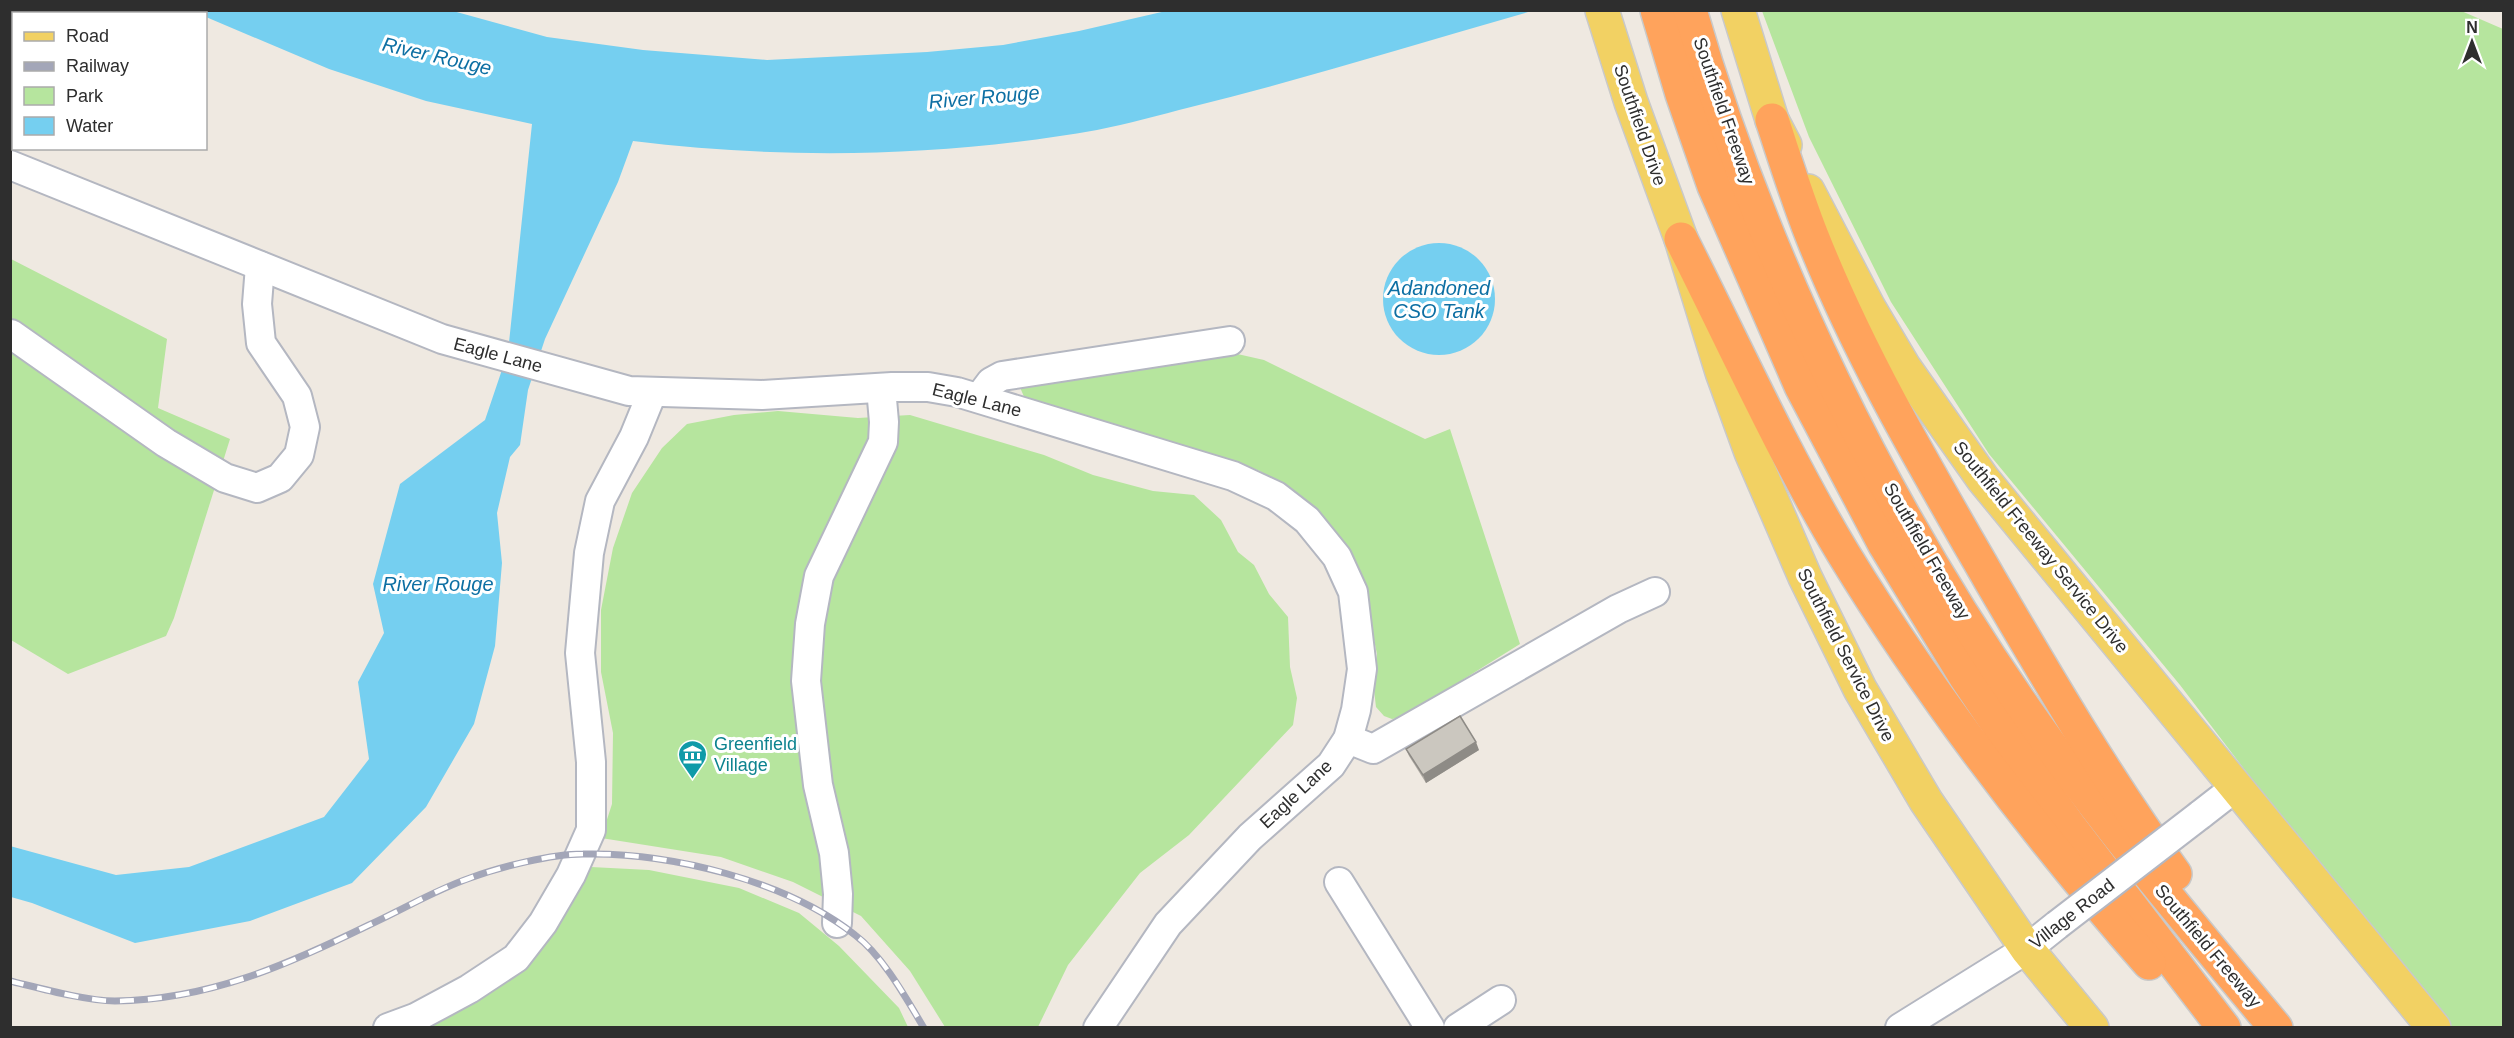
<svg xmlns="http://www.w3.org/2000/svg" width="2514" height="1038" font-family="Arial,sans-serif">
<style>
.green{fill:#b6e59e}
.water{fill:#75cff0}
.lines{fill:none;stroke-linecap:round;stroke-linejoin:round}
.minor-casing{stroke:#b4b7c1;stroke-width:32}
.major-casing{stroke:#c9c9c9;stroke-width:36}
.highway-casing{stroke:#c9c9c9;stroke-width:36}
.minor{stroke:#fff;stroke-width:28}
.major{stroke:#f2d163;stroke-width:33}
.highway{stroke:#ffa35c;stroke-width:33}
.rail-casing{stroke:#a3a6b8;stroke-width:7}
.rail{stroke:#fff;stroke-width:4.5;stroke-dasharray:14;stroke-linecap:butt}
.minor-bridge-casing{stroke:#b4b7c1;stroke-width:32;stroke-linecap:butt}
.minor-bridge{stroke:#fff;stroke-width:28}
.wall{fill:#afaba4}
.shaded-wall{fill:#8e8b86}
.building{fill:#cbc7bf;stroke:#8e8b86;stroke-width:1.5}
.labels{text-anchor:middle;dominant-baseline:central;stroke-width:6;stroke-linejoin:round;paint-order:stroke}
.street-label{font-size:18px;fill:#2e2e2e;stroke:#fff}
.culture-label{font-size:18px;fill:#0d838f;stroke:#fff;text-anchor:start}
.water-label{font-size:20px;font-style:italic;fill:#0d6fa3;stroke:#fff}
</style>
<rect width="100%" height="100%" fill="#efe9e1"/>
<!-- green -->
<g class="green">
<path d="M2459 10 2503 29V1027H2441L2180 685 1989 454 1891 302 1809 137 1762 11Z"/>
<path d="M11 259 167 339 158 408 230 439 174 618 166 636 68 674 11 640Z"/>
<path d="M1233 353 1264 360 1425 439 1450 429 1520 644 1403 717 1392 719 1384 716 1376 707 1374 690 1377 654 1363 588 1286 487 1260 471 1228 459 1025 399 1019 385Z"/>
<path d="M778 411 858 418 910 415 1044 455 1093 475 1153 491 1194 495 1221 520 1238 552 1254 565 1269 594 1288 617 1290 667 1297 698 1293 725 1189 835 1140 873 1068 965 1038 1027H945L910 971 861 916 793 882 721 857 601 838 612 804 613 733 601 672V610L613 548 632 493 662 448 687 424 734 415Z"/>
<path d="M591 867 649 870 739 888 799 913 839 946 899 1008 908 1027 403 1028 550 934Z"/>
</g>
<!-- water -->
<g class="water">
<path d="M189 11H453L547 37 643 50 767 60 927 52 1003 45 1079 31 1166 11H1532C1418 43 1305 79 1191 107 1159 115 1128 124 1097 130 944 157 786 160 633 141L618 182 545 339 528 390 520 445 510 457 497 513 502 563 495 646 474 724 426 807 352 883 250 921 135 943 32 903 11 897 10 846 116 875 189 867 324 817 369 759 358 682 384 633 373 584 400 484 485 420 508 352 532 124 426 101 329 69 206 17V14Z"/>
<circle cx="1439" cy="299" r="56"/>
</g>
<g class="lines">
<defs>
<g id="minor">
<path d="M10 165 442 339 629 391 762 395 892 387H928L957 392 1233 476 1276 496 1307 520 1337 557 1353 592 1362 669 1356 710 1348 739 1331 765 1250 837 1168 924 1098 1028"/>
<path d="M11 334 166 443 225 478 257 488 280 478 299 455 305 427 297 396 261 343 257 304 260 266"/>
<path d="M979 398 991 382 1002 376 1230 341"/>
<path d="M1348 739 1373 749 1618 609 1655 592"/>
<path d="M2200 815 2236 787"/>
<path d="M1339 882 1430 1028"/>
<path d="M837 923 838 894 834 853 818 785 806 681 810 624 819 576 883 442 884 422 881 388"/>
<path d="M388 1028 415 1018 469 989 516 958 543 923 571 875 591 830V762L580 653 589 553 600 501 634 437 652 393"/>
<path d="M1458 1028 1501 1000"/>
<path d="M1900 1028 2027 949 2057 925"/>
</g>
<g id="major">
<path d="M1602 10 1631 102 1681 239 1722 372 1751 452 1805 577 1860 689 1926 801 2027 949 2092 1028"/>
<path d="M1738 10 1772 120 1785 145"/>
<path d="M1808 191 1869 308 1904 367 1983 479 2434 1028"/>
</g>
<g id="highway">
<path d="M1657 10 1682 94 1714 186 1801 386 1885 545 1965 676 2020 757 2070 827 2224 1028"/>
<path d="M1690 10C1761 258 1886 514 2036 725 2110 830 2193 928 2276 1028"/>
<path d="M1772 120C1785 159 1797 198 1812 236 1859 355 1925 467 1989 578 2048 679 2107 780 2175 874"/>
<path d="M1681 239C1734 344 1783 453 1843 553 1932 699 2037 835 2149 963"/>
</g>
</defs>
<!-- minor casing -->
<use href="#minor" class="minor-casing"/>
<!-- major casing -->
<use href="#major" class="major-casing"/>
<!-- highway casing -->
<use href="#highway" class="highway-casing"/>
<!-- minor -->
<use href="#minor" class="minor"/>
<!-- major -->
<use href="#major" class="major"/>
<!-- highway -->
<use href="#highway" class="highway"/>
<defs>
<path id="rail" d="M10 981C39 988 86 1001 115 1001 208 1000 287 965 369 925 402 910 435 890 470 878 500 867 551 854 583 854 670 852 787 881 855 935 883 956 906 998 924 1028"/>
</defs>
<!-- rail casing -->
<use href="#rail" class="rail-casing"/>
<!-- rail -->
<use href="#rail" class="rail"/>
<defs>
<path id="minor-bridge" d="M2057 925 2200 815"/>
</defs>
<!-- minor-bridge casing -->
<use href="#minor-bridge" class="minor-bridge-casing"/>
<!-- minor-bridge -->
<use href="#minor-bridge" class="minor-bridge"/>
</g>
<!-- wall -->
<path class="wall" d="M1406 749 1479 750 1426 783 1409 756Z"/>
<!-- shaded-wall -->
<path class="shaded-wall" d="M1476 742 1479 750 1426 783 1423 775Z"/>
<!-- building -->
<path class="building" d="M1460 716 1476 742 1423 775 1406 749Z"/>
<!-- icons -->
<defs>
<symbol id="museum-pin" viewBox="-11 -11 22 30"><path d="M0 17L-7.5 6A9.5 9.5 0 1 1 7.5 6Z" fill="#0f9aa8" stroke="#fff"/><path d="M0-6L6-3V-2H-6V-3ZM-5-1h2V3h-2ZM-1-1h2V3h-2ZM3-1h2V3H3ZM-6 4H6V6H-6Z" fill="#fff"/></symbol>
</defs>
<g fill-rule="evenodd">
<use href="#museum-pin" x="676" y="738" width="33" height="45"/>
</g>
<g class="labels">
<!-- street labels -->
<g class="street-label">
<text transform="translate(1724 111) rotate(71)">Southfield Freeway</text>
<text transform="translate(1640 125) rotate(71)">Southfield Drive</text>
<text transform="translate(498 355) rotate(15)">Eagle Lane</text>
<text transform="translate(977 400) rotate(14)">Eagle Lane</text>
<text transform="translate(2041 547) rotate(51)">Southfield Freeway Service Drive</text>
<text transform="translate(1927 551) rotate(60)">Southfield Freeway</text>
<text transform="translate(1846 655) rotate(63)">Southfield Service Drive</text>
<text transform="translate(1296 794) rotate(-43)">Eagle Lane</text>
<text transform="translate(2072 914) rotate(-38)">Village Road</text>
<text transform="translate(2208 946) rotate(50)">Southfield Freeway</text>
</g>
<!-- culture labels -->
<g class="culture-label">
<text x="714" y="744">Greenfield<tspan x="714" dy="21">Village</tspan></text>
</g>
<!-- water labels -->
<g class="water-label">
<text transform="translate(437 56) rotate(13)">River Rouge</text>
<text transform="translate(984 97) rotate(-5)">River Rouge</text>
<text x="1439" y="288">Adandoned<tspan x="1439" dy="23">CSO Tank</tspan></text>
<text x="438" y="584">River Rouge</text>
</g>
</g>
<!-- border -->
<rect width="2514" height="1038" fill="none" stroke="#2e2e2e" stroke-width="24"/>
<!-- legend -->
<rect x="12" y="12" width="195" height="138" fill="#ffffff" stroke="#ababab" stroke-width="1.5"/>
<rect x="24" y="32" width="30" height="9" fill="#f2d163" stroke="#ababab" stroke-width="1.5"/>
<text x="66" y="42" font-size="18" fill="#2e2e2e">Road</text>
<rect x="24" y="62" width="30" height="9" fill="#a3a6b8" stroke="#ababab" stroke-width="1.5"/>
<text x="66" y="72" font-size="18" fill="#2e2e2e">Railway</text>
<rect x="24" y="87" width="30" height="18" fill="#b6e59e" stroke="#ababab" stroke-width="1.5"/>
<text x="66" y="102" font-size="18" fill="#2e2e2e">Park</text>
<rect x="24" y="117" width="30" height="18" fill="#75cff0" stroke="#ababab" stroke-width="1.5"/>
<text x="66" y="132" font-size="18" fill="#2e2e2e">Water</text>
<!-- north arrow -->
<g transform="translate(2472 42)" stroke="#ffffff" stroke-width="4.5" paint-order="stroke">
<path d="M0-4.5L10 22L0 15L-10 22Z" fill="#2e2e2e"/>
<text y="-9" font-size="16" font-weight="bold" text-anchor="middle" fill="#2e2e2e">N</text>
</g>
</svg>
